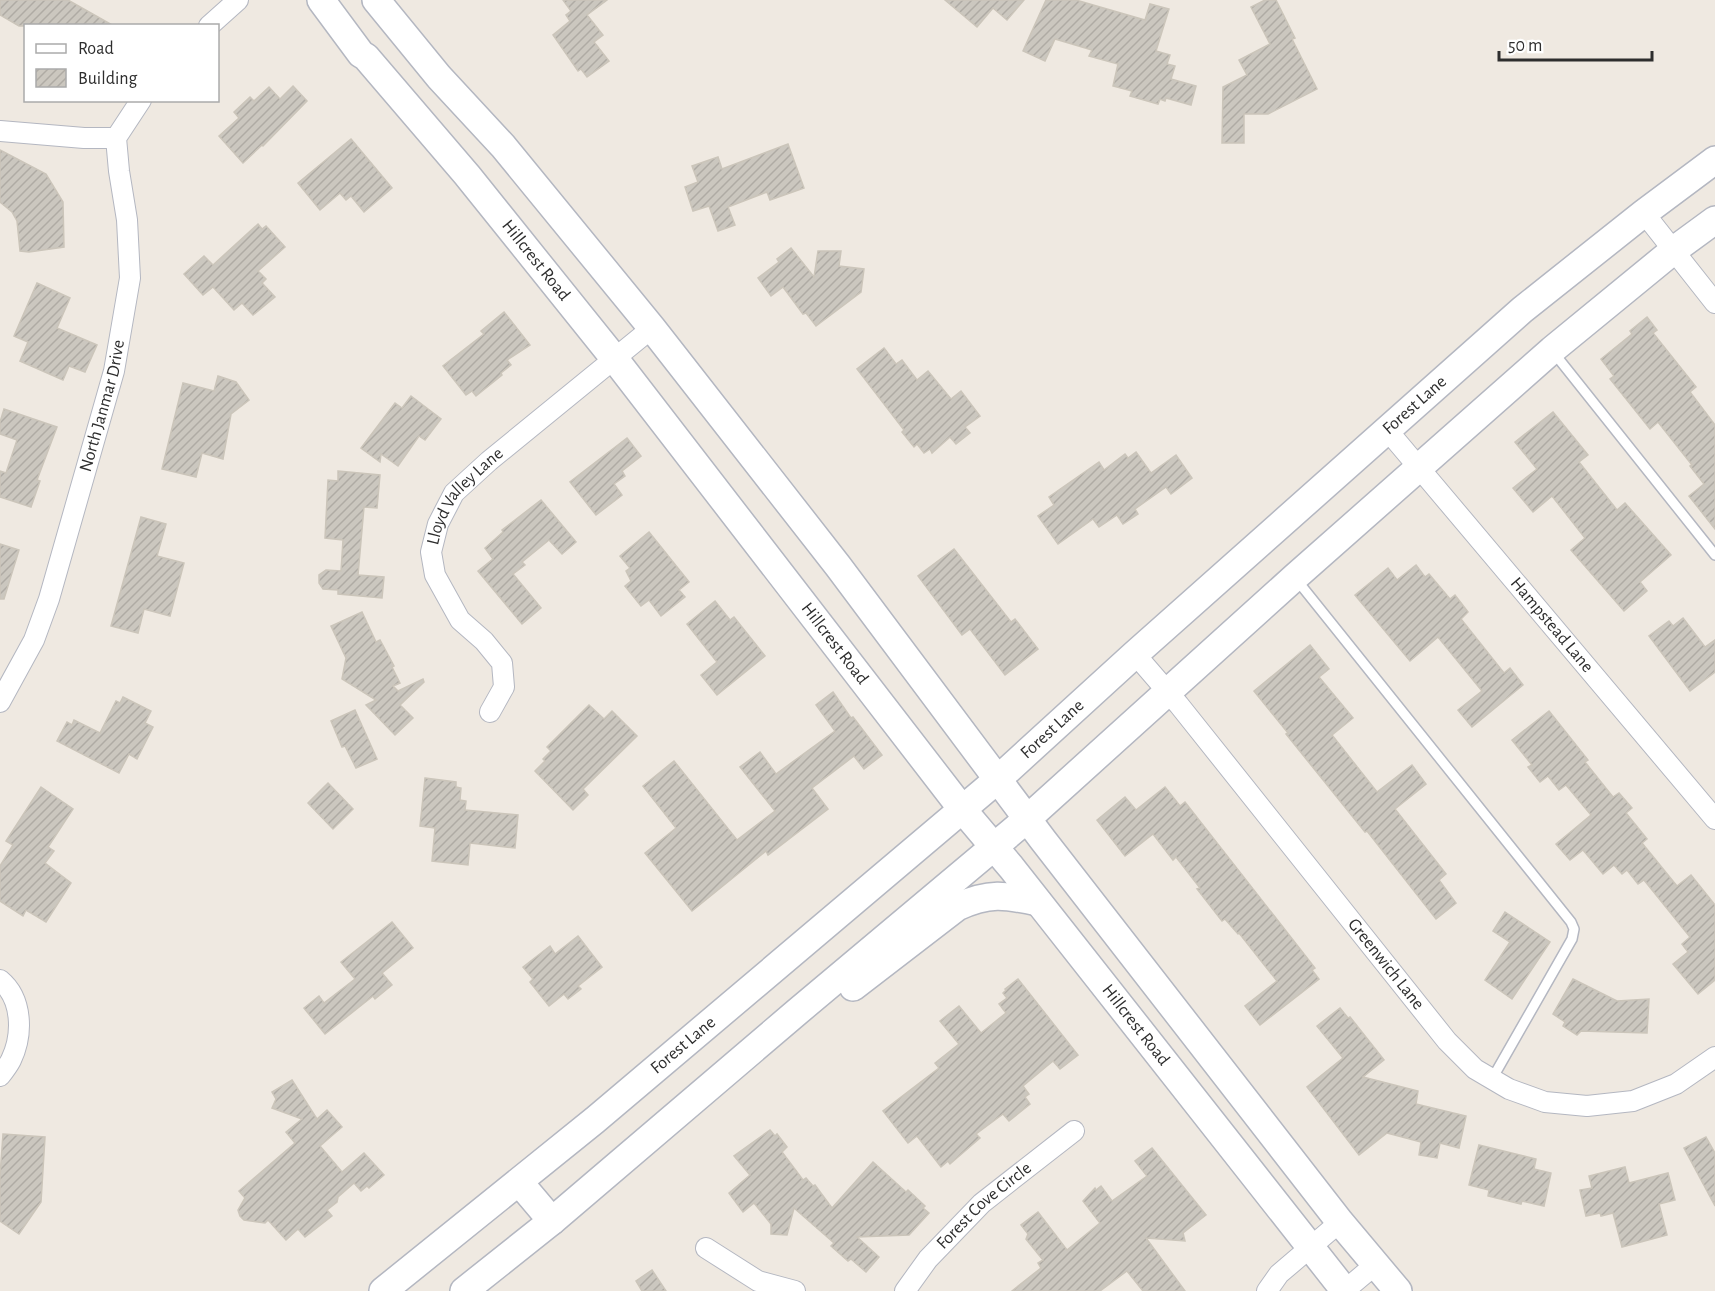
<svg xmlns="http://www.w3.org/2000/svg" width="1715" height="1291" font-family="'Alegreya Sans',sans-serif">
<style>
.building{fill:url(#building-hatch);stroke:#cbc5ba;stroke-width:1.5}
.lines{fill:none;stroke-linecap:round;stroke-linejoin:round}
.service-casing{stroke:#b4b7c1;stroke-width:12}
.minor-casing{stroke:#b4b7c1;stroke-width:22}
.secondary-casing{stroke:#b4b7c1;stroke-width:30}
.service{stroke:#fff;stroke-width:9}
.minor{stroke:#fff;stroke-width:20}
.secondary{stroke:#fff;stroke-width:27}
.labels{text-anchor:middle;dominant-baseline:central;stroke-width:6;stroke-linejoin:round;paint-order:stroke}
.street-label{font-size:18px;fill:#2e2e2e;stroke:#fff}
</style>
<defs>
<pattern id="building-hatch" width="6" height="6" patternUnits="userSpaceOnUse" patternTransform="scale(1.5)"><rect width="6" height="6" fill="#cbc7bf"/><path d="M-1 1l2-2M0 6l6-6M5 7l2-2" fill="none" stroke="#afaba4"/></pattern>
</defs>
<rect width="100%" height="100%" fill="#efe9e1"/>
<!-- building -->
<g class="building">
<path d="M0 0H68L114 26H19L0 15Z"/>
<path d="M563 0H607L587 15 603 35 594 42 609 61 587 77 581 69 578 71 553 35 570 21 566 15 571 11Z"/>
<path d="M945 0H1024L1007 20 993 8 977 27Z"/>
<path d="M1046 0H1076L1145 20 1150 4 1169 9 1156 51 1170 55 1167 64 1175 66 1171 79 1196 86 1191 105 1166 98 1165 101 1160 99 1158 104 1130 96 1132 91 1113 86 1118 64 1089 56 1092 50 1055 39 1045 61 1023 51Z"/>
<path d="M1265 0H1276L1295 38 1292 39 1317 89 1268 114H1244V143H1222L1223 87 1247 75 1239 60 1270 44 1251 7Z"/>
<path d="M293 86 307 101 263 146 262 145 243 163 219 136 239 118 234 112 250 97 254 101 269 87 280 99Z"/>
<path d="M351 139 392 188 364 212 351 196 346 200 340 193 320 210 298 183Z"/>
<path d="M788 144 804 188 770 200 767 192 728 207 735 225 718 231 709 206 693 211 685 187 698 182 692 166 718 157 722 169Z"/>
<path d="M0 150 46 174 63 202 64 247 29 252 20 251 17 221 12 212 0 202Z"/>
<path d="M258 224 262 229 266 226 285 247 258 271 266 279 262 283 275 297 253 315 242 303 234 310 213 287 203 295 184 274 204 256 213 265Z"/>
<path d="M791 248 814 277 818 251H841L839 266 864 269 861 292 816 326 806 313 803 314 783 287 771 296 758 278 779 262 777 259Z"/>
<path d="M37 283 70 298 57 328 97 345 85 372 69 366 63 380 20 361 28 342 14 336Z"/>
<path d="M504 312 530 345 507 360 511 365 501 373 502 375 476 396 472 391 466 395 443 366 484 334 481 331Z"/>
<path d="M1647 317 1657 330 1653 333 1696 387 1690 392 1715 425V529L1689 496 1704 484 1690 466 1692 465 1658 422 1650 429 1610 379 1614 376 1601 359 1632 334 1630 331Z"/>
<path d="M884 348 896 364 902 360 917 380 928 371 951 399 961 391 980 416 965 427 970 433 956 444 950 437 932 453 930 449 924 453 917 444 914 447 902 432 904 430 857 369Z"/>
<path d="M218 376 236 382 249 400 231 414 223 459 202 453 196 477 162 469 183 383 214 391Z"/>
<path d="M411 396 441 419 425 440 419 436 398 466 381 454 380 462 361 448 395 403 402 408Z"/>
<path d="M4 409 57 427 37 480 40 481 31 507 0 497V471L6 473 17 440 0 434V422Z"/>
<path d="M1553 412 1588 455 1579 462 1617 510 1625 503 1671 555 1640 582 1647 591 1624 611 1571 550 1585 538 1552 496 1533 512 1513 488 1537 469 1515 442Z"/>
<path d="M627 438 641 456 622 471 625 476 614 484 622 495 596 515 570 482Z"/>
<path d="M1136 452 1151 473 1176 455 1192 478 1171 494 1166 487 1135 509 1138 514 1123 524 1117 515 1099 527 1093 519 1058 544 1038 516 1054 505 1049 497 1099 462 1104 470 1125 454 1128 458Z"/>
<path d="M338 471 380 475 377 508 364 507 358 575 384 577 382 598 338 594V590L323 589 319 583V575L326 570 341 571 343 540 325 538 328 480 338 481Z"/>
<path d="M541 500 576 542 562 554 549 540 522 562 525 565 513 574 541 608 522 624 478 571 493 559 485 548 503 532 502 530Z"/>
<path d="M141 517 166 524 157 556 184 563 170 616 144 609 138 633 111 626Z"/>
<path d="M649 532 689 582 679 590 685 597 661 616 649 600 641 606 625 586 631 581 626 571 630 568 620 556Z"/>
<path d="M0 544 19 550 4 599H0Z"/>
<path d="M954 549 1011 622 1015 619 1038 649 1005 675 970 629 962 635 918 576Z"/>
<path d="M1416 565 1425 577 1429 574 1450 599 1455 595 1468 612 1461 619 1504 673 1510 668 1523 685 1472 727 1458 710 1482 691 1438 637 1410 661 1355 595 1388 568 1397 580Z"/>
<path d="M715 601 730 620 734 617 765 656 717 695 701 675 717 662 687 624Z"/>
<path d="M362 612 376 642 380 640 394 666 392 667 400 683 393 686 398 691 423 679 424 682 400 705 413 718 395 735 366 705 376 700 342 679 346 658 331 626Z"/>
<path d="M1683 618 1705 647 1715 640V672L1690 691 1649 636 1669 621 1673 626Z"/>
<path d="M1310 645 1329 669 1319 677 1353 718 1332 735 1377 792 1412 765 1426 784 1395 809 1446 874 1439 880 1456 903 1436 919 1367 831 1365 832 1286 734 1288 733 1254 691Z"/>
<path d="M833 692 851 718 853 717 882 755 864 769 854 756 812 788 828 809 768 855 766 851 692 911 645 853 676 828 643 786 674 761 737 840 775 811 740 767 760 752 776 774 835 731 816 705Z"/>
<path d="M123 697 151 711 145 723 153 727 137 759 129 754 119 773 57 741 67 722 72 725 74 720 100 733 116 701 120 703Z"/>
<path d="M589 705 604 719 612 711 637 736 583 789 588 795 573 810 535 771 545 761 543 759 551 751 547 747Z"/>
<path d="M355 710 377 759 356 768 345 746 342 747 331 721Z"/>
<path d="M1549 711 1588 760 1585 762 1613 797 1619 793 1632 808 1626 813 1647 839 1642 843 1677 886 1691 875 1715 905V980L1698 994 1673 964 1688 952 1682 944 1690 937 1644 880 1638 884 1627 870 1622 874 1614 865 1603 874 1583 850 1570 860 1556 844 1591 815 1566 785 1559 790 1548 776 1540 782 1528 767 1532 765 1512 740Z"/>
<path d="M425 778 456 782V787L461 788 460 800 466 801 465 810 518 815 515 848 470 843 468 865 432 861 435 828 420 826Z"/>
<path d="M328 783 353 809 333 829 308 803Z"/>
<path d="M41 787 73 809 48 847 54 851 45 863 71 883 46 922 26 910 23 916 0 901V866L13 845 6 841Z"/>
<path d="M1165 787 1180 806 1185 802 1315 968 1312 970 1319 979 1260 1025 1245 1006 1277 981 1239 933 1238 934 1225 919 1222 921 1197 889 1200 888 1176 857 1173 860 1153 834 1125 856 1097 820 1125 797 1136 810Z"/>
<path d="M1505 912 1550 942 1512 999 1485 980 1510 942 1493 931Z"/>
<path d="M392 922 413 948 382 973 392 985 375 999 373 996 325 1034 304 1008 319 996 324 1003 355 979 341 962Z"/>
<path d="M578 936 602 967 578 986 581 989 568 999 564 994 549 1006 530 982 533 979 523 967 550 946 555 954Z"/>
<path d="M1018 979 1078 1055 1060 1069 1053 1061 1023 1086 1029 1094 1025 1097 1030 1104 1009 1121 1003 1114 976 1134 980 1138 950 1164 948 1161 941 1167 917 1136 908 1143 883 1111 939 1068 935 1063 959 1044 940 1021 959 1006 981 1033 1006 1013 999 1004 1007 998 1003 993 1006 990 1005 989Z"/>
<path d="M1573 979 1617 1001 1649 999 1647 1033 1581 1031 1577 1035 1563 1026 1565 1022 1553 1014Z"/>
<path d="M1340 1008 1348 1018 1350 1017 1384 1060 1363 1077 1418 1091 1416 1104 1466 1116 1459 1148 1440 1143 1437 1158 1419 1155 1421 1142 1387 1133 1359 1155 1307 1087 1343 1058 1317 1026Z"/>
<path d="M292 1080 317 1119 327 1110 342 1127 320 1146 342 1172 364 1153 384 1175 369 1188 367 1186 361 1191 354 1183 338 1197 337 1202 327 1210 332 1216 305 1237 298 1229 286 1240 268 1220 265 1223 244 1220 240 1216 238 1210 245 1198 239 1191 295 1143 286 1132 302 1119 272 1108 276 1099 272 1092Z"/>
<path d="M770 1130 775 1136 777 1134 787 1147 782 1152 803 1180 806 1178 813 1186 815 1185 832 1208 873 1162 906 1192 908 1190 925 1206 923 1208 929 1213 909 1235 857 1237 879 1257 866 1272 851 1259 848 1261 831 1246 834 1243 794 1208 787 1235 771 1234V1224L754 1203 743 1212 729 1193 750 1175 734 1156Z"/>
<path d="M3 1134 45 1137 41 1202 19 1234 0 1221V1176Z"/>
<path d="M1706 1137 1715 1153V1206L1684 1148Z"/>
<path d="M1479 1145 1536 1159 1534 1169 1551 1173 1544 1206 1522 1201 1521 1204 1488 1196 1489 1190 1469 1185Z"/>
<path d="M1152 1148 1206 1215 1183 1233 1185 1241 1146 1238 1185 1291H1143L1127 1271 1100 1291H1012L1041 1268 1038 1263 1043 1260 1026 1239 1028 1234 1021 1225 1038 1212 1067 1250 1100 1223 1083 1201 1095 1188 1096 1190 1101 1186 1112 1201 1147 1176 1135 1161Z"/>
<path d="M1625 1167 1629 1183 1668 1173 1675 1200 1659 1204 1667 1235 1622 1247 1613 1213 1601 1216 1600 1213 1586 1216 1580 1190 1592 1188 1589 1176Z"/>
<path d="M652 1270 666 1291H642L636 1281Z"/>
</g>
<g class="lines">
<defs>
<g id="service">
<path d="M1554 353 1715 555"/>
<path d="M1296 579 1571 922 1574 929 1572 939 1492 1079"/>
</g>
<g id="minor">
<path d="M209 26 238 0"/>
<path d="M0 131 84 138H116"/>
<path d="M1644 213 1715 303"/>
<path id="s1" d="M1388 431 1715 819"/>
<path id="s2" d="M1135 654 1179 705 1447 1041 1475 1069 1509 1089 1545 1102 1587 1106 1633 1101 1676 1084 1715 1057"/>
<path id="s3" d="M0 702 34 640 49 599 114 371 130 278 127 220 119 171 116 138 141 100"/>
<path id="s4" d="M490 712 504 687 502 663 484 641 460 620 435 575 431 552 438 524 454 493 489 461 652 328"/>
<path d="M0 980C23 999 23 1035 11 1060 8 1066 4 1071 0 1076"/>
<path d="M706 1248 758 1281 795 1291"/>
<path id="s5" d="M905 1291 928 1259 982 1203 1074 1131"/>
<path d="M1267 1291 1279 1274 1340 1222"/>
<path d="M1344 1291 1376 1264"/>
</g>
<g id="secondary">
<path id="s6" d="M321 0 361 54 366 57 467 175 614 358 962 809 1011 867 1345 1291"/>
<path d="M376 0 439 77 503 146 652 328 838 566 1043 840 1340 1222 1398 1291"/>
<path d="M853 987 957 907C989 892 1005 895 1038 902"/>
<path d="M519 1182 552 1221"/>
<path id="s7" d="M383 1291 595 1120 997 780 1135 654 1522 310 1644 213 1715 160"/>
<path d="M464 1291 552 1221 797 1012 1027 819 1295 577 1552 350 1674 250 1715 220"/>
</g>
</defs>
<!-- service casing -->
<use href="#service" class="service-casing"/>
<!-- minor casing -->
<use href="#minor" class="minor-casing"/>
<!-- secondary casing -->
<use href="#secondary" class="secondary-casing"/>
<!-- service -->
<use href="#service" class="service"/>
<!-- minor -->
<use href="#minor" class="minor"/>
<!-- secondary -->
<use href="#secondary" class="secondary"/>
</g>
<g class="labels">
<!-- street labels -->
<g class="street-label">
<text stroke="none"><textPath href="#s6" startOffset="338">Hillcrest Road</textPath></text>
<text stroke="none"><textPath href="#s3" startOffset="315">North Janmar Drive</textPath></text>
<text stroke="none"><textPath href="#s7" startOffset="1360">Forest Lane</textPath></text>
<text stroke="none"><textPath href="#s4" startOffset="255">Lloyd Valley Lane</textPath></text>
<text stroke="none"><textPath href="#s1" startOffset="254">Hampstead Lane</textPath></text>
<text stroke="none"><textPath href="#s6" startOffset="824">Hillcrest Road</textPath></text>
<text stroke="none"><textPath href="#s7" startOffset="874">Forest Lane</textPath></text>
<text stroke="none"><textPath href="#s2" startOffset="399">Greenwich Lane</textPath></text>
<text stroke="none"><textPath href="#s6" startOffset="1310">Hillcrest Road</textPath></text>
<text stroke="none"><textPath href="#s7" startOffset="388">Forest Lane</textPath></text>
<text stroke="none"><textPath href="#s5" startOffset="117">Forest Cove Circle</textPath></text>
</g>
</g>
<!-- legend -->
<rect x="24" y="24" width="195" height="78" fill="#ffffff" stroke="#ababab" stroke-width="1.5"/>
<rect x="36" y="44" width="30" height="9" fill="#ffffff" stroke="#ababab" stroke-width="1.5"/>
<text x="78" y="54" font-size="18" fill="#2e2e2e">Road</text>
<rect x="36" y="69" width="30" height="18" fill="url(#building-hatch)" stroke="#ababab" stroke-width="1.5"/>
<text x="78" y="84" font-size="18" fill="#2e2e2e">Building</text>
<!-- scale -->
<path d="M1499 51v9h153v-9" fill="none" stroke="#2e2e2e" stroke-width="3"/>
<text x="1508" y="51" font-size="18" fill="#2e2e2e" stroke="#ffffff" stroke-width="4.5" paint-order="stroke">50 m</text>
</svg>
